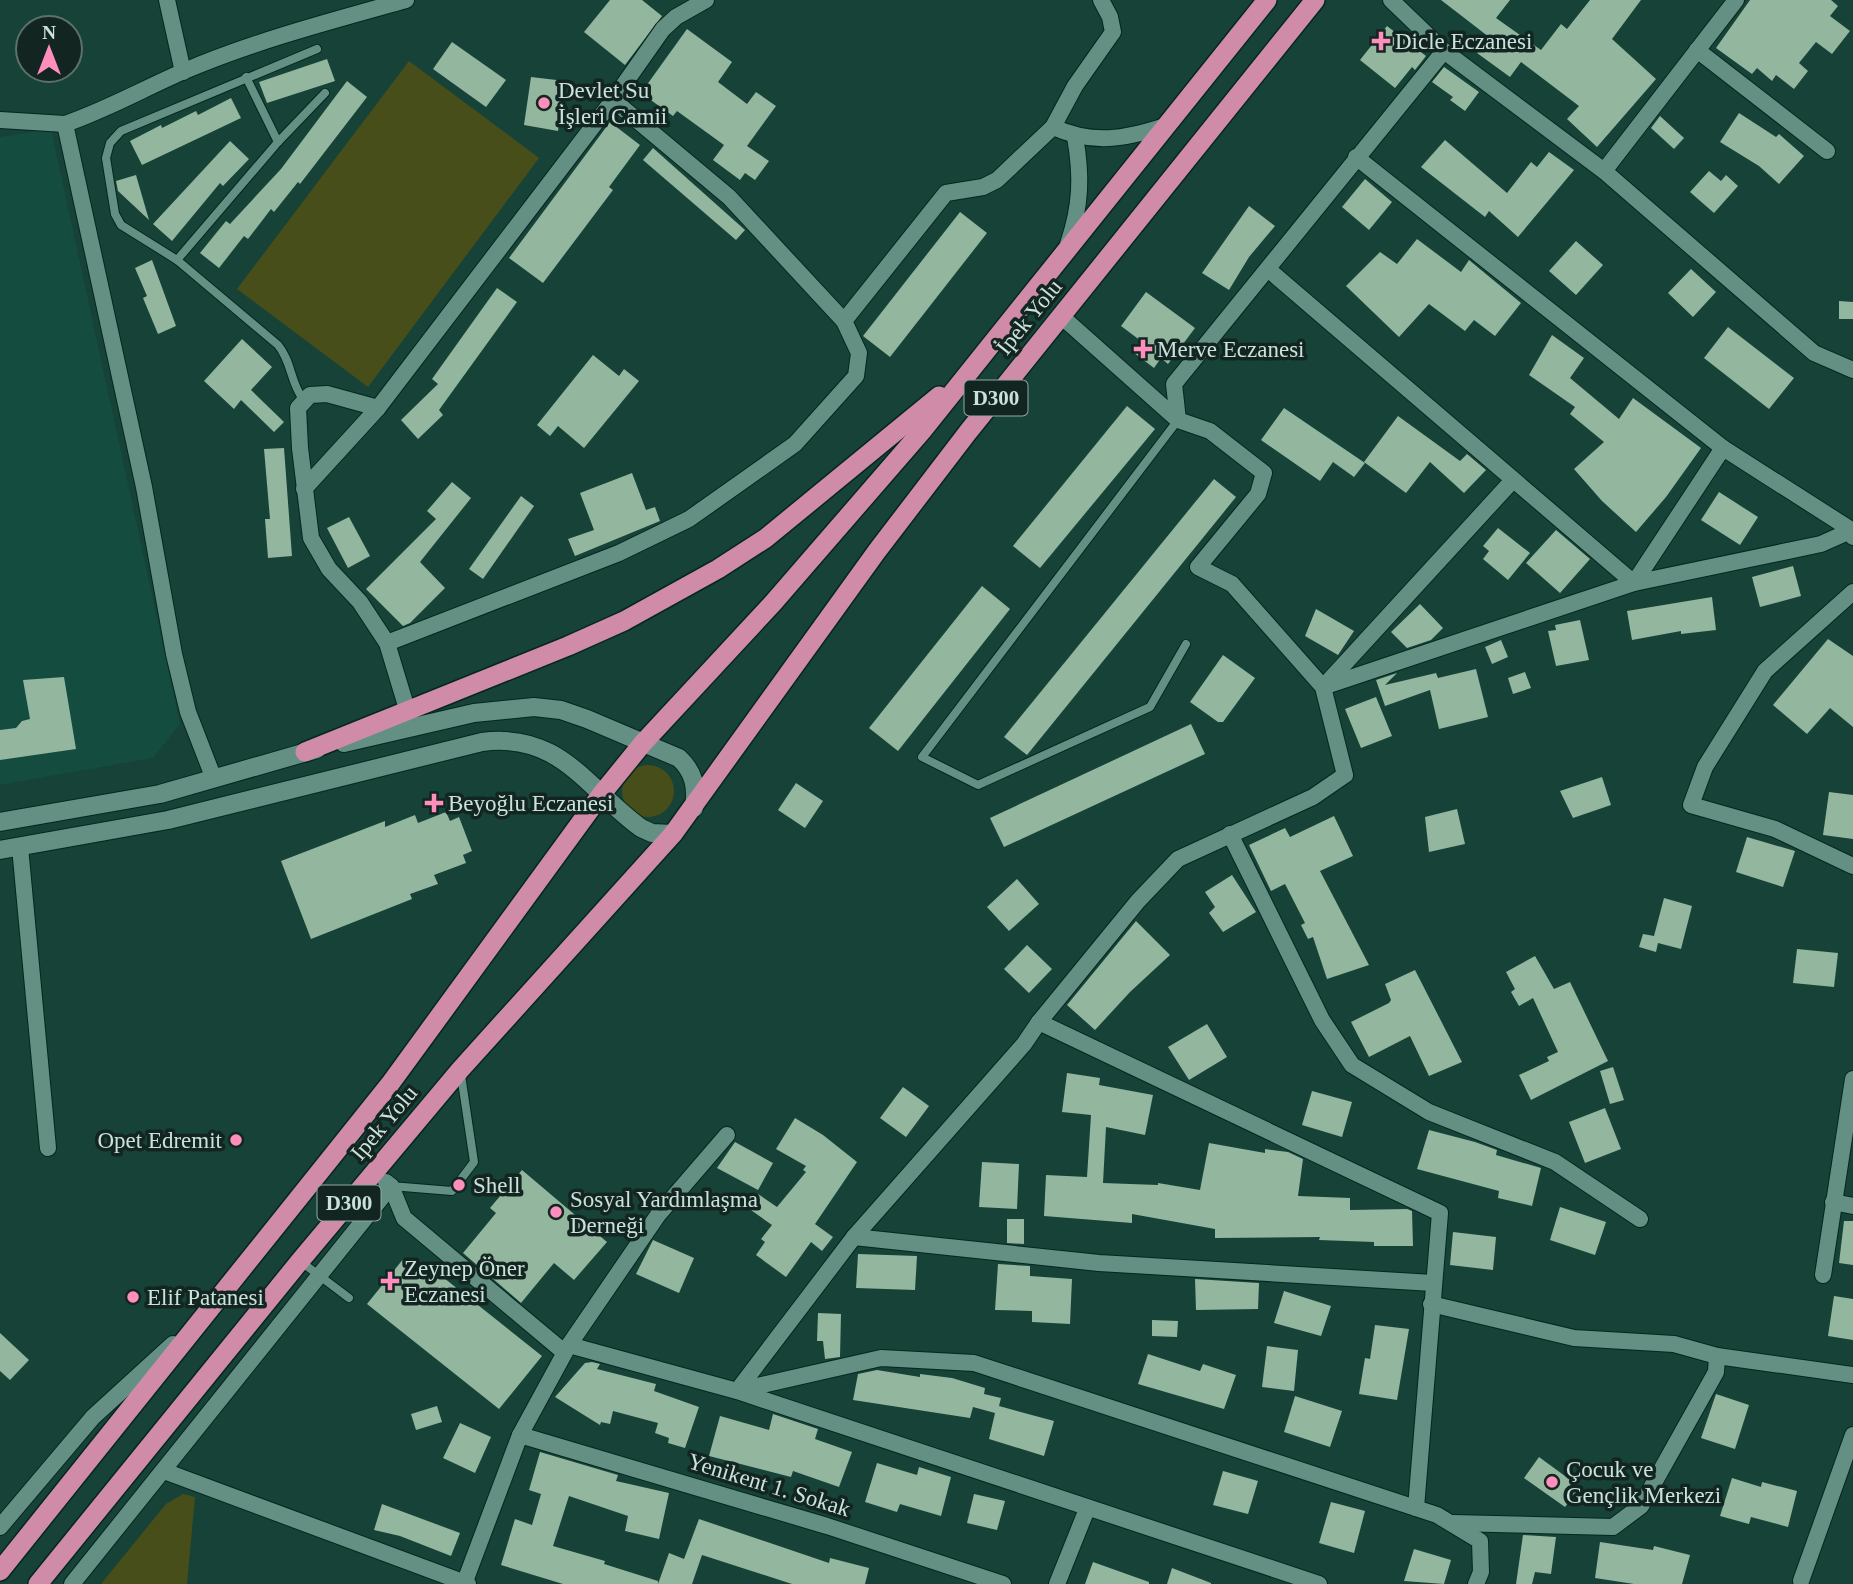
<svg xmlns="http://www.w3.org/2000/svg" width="1853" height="1584" font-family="'Times New Roman',serif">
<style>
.built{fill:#144c40}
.green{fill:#484e19}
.building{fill:#93b69e}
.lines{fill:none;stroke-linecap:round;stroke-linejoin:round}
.service-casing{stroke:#05271f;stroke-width:10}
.minor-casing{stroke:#05271f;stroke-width:18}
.secondary-casing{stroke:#05271f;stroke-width:20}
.trunk-casing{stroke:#05271f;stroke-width:22}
.service{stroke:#649084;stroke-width:8}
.minor{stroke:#649084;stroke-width:16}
.secondary{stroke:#649084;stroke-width:18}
.trunk{stroke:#cf8ba8;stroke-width:19}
.poi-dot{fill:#fe8ebc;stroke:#132520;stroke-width:2.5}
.labels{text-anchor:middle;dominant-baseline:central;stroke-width:7;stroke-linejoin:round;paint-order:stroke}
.shield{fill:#132520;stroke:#94a9a3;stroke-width:2}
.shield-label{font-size:21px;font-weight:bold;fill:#cbe2db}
.poi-label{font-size:23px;fill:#cbe2db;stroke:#132520;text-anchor:start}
.street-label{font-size:23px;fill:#cbe2db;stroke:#132520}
</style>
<rect width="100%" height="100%" fill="#164238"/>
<!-- built -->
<path class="built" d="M51 129 180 724 153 758 0 785V137Z"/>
<!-- green -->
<g class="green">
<path d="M409 61 539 158 368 387 237 289Z"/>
<circle cx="648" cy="791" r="26"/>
<path d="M183 1494 195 1497 187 1584H101L166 1504Z"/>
</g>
<!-- building -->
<g class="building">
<path d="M610 0H642L662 16 625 65 584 32Z"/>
<path d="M1441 0H1510L1496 18 1541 50 1561 24 1567 29 1590 0H1641L1612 39 1656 79 1597 147 1567 119 1579 106 1521 62 1510 77 1477 53 1489 37Z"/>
<path d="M1750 0H1831L1838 6 1830 16 1850 31 1832 54 1816 42 1799 63 1808 71 1794 89 1776 75 1772 81 1757 68 1752 74 1716 48Z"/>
<path d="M1387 26 1426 56 1415 70 1412 67 1395 88 1360 60Z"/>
<path d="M687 29 732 62 718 82 747 104 756 92 776 106 747 146 769 161 755 180 745 173 740 180 713 160 724 145 677 111 673 116 641 93Z"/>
<path d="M452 42 506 80 486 107 433 69Z"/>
<path d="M327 59 335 81 267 103 259 82Z"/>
<path d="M1444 67 1479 92 1465 111 1450 100 1453 97 1432 82Z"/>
<path d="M531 77 565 81 558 131 524 125Z"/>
<path d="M347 81 367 97 300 184 298 182 274 212 271 209 248 239 244 236 219 268 200 253 226 221 230 224 281 169Z"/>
<path d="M231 98 241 118 142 165 130 141 161 125 162 128 196 111 198 115Z"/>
<path d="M1739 113 1776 137 1779 134 1804 156 1779 184 1759 166 1720 142Z"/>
<path d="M1660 116 1684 138 1674 149 1651 128Z"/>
<path d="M610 122 640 145 609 187 613 190 543 283 509 258Z"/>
<path d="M1445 140 1507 193 1531 162 1537 167 1549 152 1574 170 1518 237 1489 211 1485 217 1421 167Z"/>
<path d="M230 141 249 159 223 186 220 183 172 241 153 224Z"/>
<path d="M653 148 745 230 736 240 643 160Z"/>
<path d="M1709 171 1721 181 1726 175 1738 186 1714 213 1690 192Z"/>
<path d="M136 175 149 220 118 191 116 181Z"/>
<path d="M1365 179 1392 202 1369 230 1342 207Z"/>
<path d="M1249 206 1275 226 1249 257 1229 290 1202 273Z"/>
<path d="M960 212 987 233 890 357 863 336Z"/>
<path d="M1417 239 1461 272 1469 260 1521 303 1495 336 1474 320 1465 331 1429 304 1399 337 1346 286 1380 252 1397 264Z"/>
<path d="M1576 241 1603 265 1576 295 1549 271Z"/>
<path d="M152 260 176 326 158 334 143 298 147 296 135 268Z"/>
<path d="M1691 269 1716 292 1693 317 1668 293Z"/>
<path d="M497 288 517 302 439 410 443 415 418 439 401 420 438 384 432 379Z"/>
<path d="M1146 292 1195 328 1168 364 1161 358 1154 368 1133 352 1141 341 1121 326Z"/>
<path d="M1839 301 1853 302V319H1839Z"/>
<path d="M1728 327 1794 378 1769 409 1704 358Z"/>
<path d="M1552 335 1584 358 1570 378 1619 419 1633 398 1701 448 1666 497 1636 532 1602 501 1574 469 1604 442 1570 414 1575 407 1529 375Z"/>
<path d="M242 339 272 367 251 390 284 422 274 432 241 400 234 409 204 381Z"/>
<path d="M593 355 619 376 624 369 639 381 584 448 558 426 550 436 537 425Z"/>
<path d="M1127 406 1155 429 1040 568 1013 546Z"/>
<path d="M1284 408 1365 463 1354 477 1333 462 1320 481 1261 440Z"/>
<path d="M1398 416 1460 461 1467 454 1486 470 1464 493 1430 462 1406 493 1364 462Z"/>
<path d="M284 448 292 556 268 558 265 519H270L264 449Z"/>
<path d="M632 473 646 510 655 507 660 521 575 556 568 539 594 530 580 493Z"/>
<path d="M1214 479 1236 497 1027 755 1004 737Z"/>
<path d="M452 482 471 498 420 562 445 588 410 623 403 626 366 589 436 519 427 511Z"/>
<path d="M1719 492 1758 517 1740 545 1701 520Z"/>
<path d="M521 496 534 506 483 579 469 569Z"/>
<path d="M349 517 370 556 348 568 327 528Z"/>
<path d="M1498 528 1530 553 1508 580 1483 559 1489 551 1483 546Z"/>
<path d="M1556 530 1590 559 1560 593 1526 563Z"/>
<path d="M1793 566 1801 596 1760 607 1752 577Z"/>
<path d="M982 586 1010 609 898 751 869 728Z"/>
<path d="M1712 597 1716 630 1681 634V631L1632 640 1627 611Z"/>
<path d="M1420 604 1443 628 1431 640 1407 648 1391 632Z"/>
<path d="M1316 609 1354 631 1338 655 1305 636Z"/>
<path d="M1580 620 1589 660 1556 666 1548 631 1556 630 1555 625Z"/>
<path d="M1828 639 1853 656V727L1830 708 1807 734 1773 705Z"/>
<path d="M1501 640 1508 657 1492 664 1485 647Z"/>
<path d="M1223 655 1255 678 1223 722H1218L1190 702Z"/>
<path d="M1476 669 1488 717 1439 729 1430 690 1385 706 1376 680 1397 673 1385 685 1436 673 1438 678Z"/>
<path d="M1525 672 1531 688 1513 694 1508 678Z"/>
<path d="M64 677 76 749 0 760V730L16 728 22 721 30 719 23 680Z"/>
<path d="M1376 697 1392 736 1361 748 1345 709Z"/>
<path d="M1191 724 1205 754 1004 847 990 818Z"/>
<path d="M1602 777 1611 805 1573 818 1560 791Z"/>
<path d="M796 783 823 801 805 828 778 810Z"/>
<path d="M1829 792 1853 795V839L1823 835Z"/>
<path d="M1457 809 1465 844 1429 852 1425 817Z"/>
<path d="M446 812 450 821 459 817 472 851 463 855 466 863 434 875 438 884 410 894 412 899 311 939 281 861 385 821V827L415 815 418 823Z"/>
<path d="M1334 816 1353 856 1320 871 1369 965 1327 979 1313 937 1308 939 1301 925 1305 923 1285 884 1271 891 1249 845 1285 828 1290 837Z"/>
<path d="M1747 837 1795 851 1783 887 1736 872Z"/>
<path d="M1232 875 1256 912 1223 932 1209 913 1215 907 1205 892Z"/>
<path d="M1017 879 1039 904 1009 931 987 907Z"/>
<path d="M1664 898 1692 906 1681 949 1658 943 1656 952 1639 947 1643 934 1654 936Z"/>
<path d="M1136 921 1170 955 1130 992 1095 1030 1067 1005Z"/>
<path d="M1027 945 1052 969 1029 993 1004 969Z"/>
<path d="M1797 949 1838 953 1834 987 1793 983Z"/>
<path d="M1535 956 1554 989 1570 982 1608 1061 1531 1100 1519 1075 1549 1061 1547 1057 1558 1052 1533 998 1519 1006 1511 992 1515 989 1506 972Z"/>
<path d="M1415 970 1462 1062 1429 1076 1410 1036 1369 1057 1351 1022 1389 1003 1391 1000 1385 984Z"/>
<path d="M1207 1024 1227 1057 1189 1080 1168 1047Z"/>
<path d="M1613 1067 1624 1100 1610 1104 1600 1071Z"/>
<path d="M1067 1073 1100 1078 1099 1085 1153 1095 1145 1135 1106 1127 1103 1183 1158 1185V1183L1200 1190 1209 1143 1265 1153V1149L1288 1152 1303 1159 1298 1196 1350 1198V1210L1407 1209 1412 1211 1413 1246H1374V1242L1319 1240 1320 1237 1215 1238V1229L1132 1214V1223L1044 1216 1046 1175 1087 1177 1091 1115 1062 1112Z"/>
<path d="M903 1087 929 1106 906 1137 880 1118Z"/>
<path d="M1312 1091 1352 1102 1342 1137 1302 1125Z"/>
<path d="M1605 1108 1621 1149 1585 1163 1569 1122Z"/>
<path d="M795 1118 823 1135 857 1162 815 1224 833 1237 822 1251 811 1242 786 1277 756 1255 765 1242 761 1239 772 1225 748 1208 758 1194 777 1207 806 1172 803 1170 806 1166 776 1149Z"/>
<path d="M1429 1130 1475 1142 1497 1150 1496 1155 1541 1168 1532 1206 1498 1198 1499 1191 1417 1169Z"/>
<path d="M735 1142 773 1163 758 1190 717 1168Z"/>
<path d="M982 1162 1019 1164 1017 1209 979 1207Z"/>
<path d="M522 1170 607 1242 574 1280 554 1263 521 1303 463 1253 496 1213 490 1208Z"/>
<path d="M1560 1207 1606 1222 1595 1255 1550 1240Z"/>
<path d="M1007 1219H1024V1244L1007 1243Z"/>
<path d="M1844 1221H1853V1265L1839 1263Z"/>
<path d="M1453 1232 1496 1237 1493 1270 1450 1265Z"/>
<path d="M653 1240 694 1258 679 1293 636 1274Z"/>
<path d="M858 1254 917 1256 915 1290 856 1288Z"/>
<path d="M404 1258 428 1277 434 1270 542 1356 499 1409 367 1304Z"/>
<path d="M998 1264 1030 1266V1276L1072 1279 1070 1324 1032 1322V1311L995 1310Z"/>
<path d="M1195 1279 1259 1283 1258 1309 1196 1310Z"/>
<path d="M1284 1291 1331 1306 1321 1336 1274 1323Z"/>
<path d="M1834 1296 1853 1299V1340L1828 1336Z"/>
<path d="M818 1313 841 1314 840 1357 825 1359 823 1341H817Z"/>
<path d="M1152 1320 1178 1321 1177 1337 1152 1336Z"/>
<path d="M1375 1325 1409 1329 1397 1400 1359 1394 1365 1358 1370 1359Z"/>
<path d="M0 1333 29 1360 10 1380 0 1371Z"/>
<path d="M1267 1346 1298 1350 1294 1391 1262 1387Z"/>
<path d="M1148 1354 1200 1371 1203 1364 1236 1375 1224 1409 1138 1384Z"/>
<path d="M592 1362 600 1364 597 1369 656 1384 654 1391 699 1407 685 1448 668 1443 669 1438 655 1433 658 1423 613 1411 610 1424 601 1422 600 1425 555 1397 585 1363Z"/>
<path d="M877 1370 920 1377V1374L952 1378 985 1388 984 1394 1001 1398 999 1406 1054 1421 1044 1456 989 1439 995 1413 973 1407 970 1418 853 1400 858 1374Z"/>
<path d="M1716 1394 1749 1405 1735 1449 1701 1438Z"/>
<path d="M1295 1396 1342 1411 1330 1447 1284 1432Z"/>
<path d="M437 1406 442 1422 416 1430 411 1414Z"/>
<path d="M773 1414 818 1429 815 1439 852 1452 839 1487 793 1471 791 1477 709 1456 720 1416 769 1430Z"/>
<path d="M460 1423 491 1437 475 1473 443 1458Z"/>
<path d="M540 1452 618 1475 616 1481 669 1493 659 1539 625 1531 628 1516 569 1496 553 1546 605 1561 604 1564 658 1581V1584H563L501 1565 515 1519 532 1525 541 1494 529 1490Z"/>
<path d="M1539 1457 1580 1487 1565 1507 1524 1478Z"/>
<path d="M877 1463 917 1475 919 1467 951 1477 941 1516 900 1504 897 1512 865 1502Z"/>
<path d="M1223 1471 1258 1481 1248 1514 1213 1505Z"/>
<path d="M1732 1478 1761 1487 1762 1482 1797 1491 1788 1527 1751 1517 1749 1524 1720 1516Z"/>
<path d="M974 1494 1005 1501 997 1530 967 1523Z"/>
<path d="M1331 1502 1365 1511 1354 1553 1319 1543Z"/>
<path d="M382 1504 460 1533 451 1556 400 1536 374 1530Z"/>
<path d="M699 1519 829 1563 830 1558 869 1568 865 1584H792L702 1555 692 1584H658L669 1553 684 1559Z"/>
<path d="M1523 1535 1556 1537 1551 1574 1535 1572 1532 1584H1516Z"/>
<path d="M1600 1542 1653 1550 1654 1546 1690 1555 1682 1584H1634L1595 1578Z"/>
<path d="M1414 1549 1451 1560 1444 1584 1404 1581Z"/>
<path d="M1093 1562 1149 1582V1584H1085Z"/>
<path d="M1172 1568 1211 1583V1584H1167Z"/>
</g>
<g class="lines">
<defs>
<g id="service">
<path d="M246 77 278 142"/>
<path d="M177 260 278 142 325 93"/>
<path d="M303 399C290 382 292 362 278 345L177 260 121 225 115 214 106 158 110 143 121 131 317 49"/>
<path d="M1178 420 922 757 978 785 1150 707 1186 644"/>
<path d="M391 1186 452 1191 474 1162 461 1075"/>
<path d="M300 1261 349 1298"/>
</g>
<g id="minor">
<path d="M167 0 183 72"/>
<path d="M1391 0 1444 51 1604 171 1814 353 1853 370"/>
<path d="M1697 50 1827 151"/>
<path d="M0 120 65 124"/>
<path d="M1053 127 1075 86 1113 32 1110 17 1101 0"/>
<path d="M1356 157 1723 448 1853 531"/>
<path d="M1604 171 1736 0"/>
<path d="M1068 244C1081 206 1082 176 1075 137"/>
<path d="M1269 270 1634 583 1723 448"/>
<path d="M844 321 946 193 983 187 997 180 1053 127C1093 145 1125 139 1165 126"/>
<path d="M378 408 327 394 310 395 298 408 300 448 311 538 329 569 360 602 387 643 407 709"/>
<path d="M1178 420 1174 384 1444 51"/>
<path d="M304 489 378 408 613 100 663 29 676 17 706 0"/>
<path d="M1853 592 1765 671 1705 767 1691 805 1775 829 1853 866"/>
<path d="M387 643 619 553 689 519 795 444 856 376 859 353 844 321 729 197 613 100"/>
<path d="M1325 685 1513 480"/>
<path d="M1323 687 1634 583 1821 544 1850 531 1853 537"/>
<path d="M214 779 188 712 174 654 144 487 65 124C106 110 143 89 182 72 254 41 331 21 406 0"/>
<path d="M1230 834 1322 1020 1352 1065 1429 1112 1555 1162 1640 1219"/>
<path d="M20 847 48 1148"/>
<path d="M1039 1022 1440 1213 1416 1508"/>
<path d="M386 1182 391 1186 404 1218 564 1352"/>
<path d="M1833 1202 1853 1206"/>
<path d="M854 1237 1099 1263 1433 1283"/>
<path d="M1823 1275 1853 1079"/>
<path d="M1431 1304 1574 1338 1674 1344 1717 1356 1853 1375"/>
<path d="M569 1345 658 1215 727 1135"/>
<path d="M740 1390 881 1358 974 1363 1437 1515 1480 1541 1481 1572 1476 1584"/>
<path d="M737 1391 854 1237 1024 1044 1039 1022 1138 901 1178 859 1313 797 1345 775 1323 687 1232 584 1198 567 1258 494 1264 473 1210 431 1178 420 1061 316"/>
<path d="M520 1435 827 1526 1003 1584"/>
<path d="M164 1471 468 1584"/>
<path d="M1453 1523 1613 1527 1641 1506 1716 1372 1717 1356"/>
<path d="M0 1527 93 1417 173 1344"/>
<path d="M1801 1581 1853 1435"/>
<path d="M72 1584 391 1186"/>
<path d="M464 1584 520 1435 569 1345 737 1391 1319 1584"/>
<path d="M1057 1584 1087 1509"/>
</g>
<g id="secondary">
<path d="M344 743 474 713 534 707 561 710 587 719 679 758C694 772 697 787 694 808"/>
<path d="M0 822 160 794 317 749"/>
<path d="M0 850 168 820 482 742C560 732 585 787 641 828L652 833 673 834"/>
</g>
<g id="trunk">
<path d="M305 752 568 646 624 621 718 569 766 538 939 396"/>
<path d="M0 1571 390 1084 600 796 643 743 773 603 922 431 1267 0"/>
<path d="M38 1584 300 1261 460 1070 673 834 877 551 968 432 1315 0"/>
</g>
</defs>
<!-- service casing -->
<use href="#service" class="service-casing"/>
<!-- minor casing -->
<use href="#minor" class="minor-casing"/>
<!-- secondary casing -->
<use href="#secondary" class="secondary-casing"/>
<!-- trunk casing -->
<use href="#trunk" class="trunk-casing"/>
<!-- service -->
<use href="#service" class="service"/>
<!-- minor -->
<use href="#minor" class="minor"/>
<!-- secondary -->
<use href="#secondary" class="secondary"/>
<!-- trunk -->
<use href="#trunk" class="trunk"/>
</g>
<!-- markers -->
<g class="poi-dot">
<path d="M1377.5 30.5h7v7h7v7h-7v7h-7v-7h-7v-7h7z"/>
<circle cx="544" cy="103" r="7"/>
<path d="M1139.5 338.5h7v7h7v7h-7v7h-7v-7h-7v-7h7z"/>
<path d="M430.5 792.5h7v7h7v7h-7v7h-7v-7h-7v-7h7z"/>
<circle cx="236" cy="1140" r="7"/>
<circle cx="459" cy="1185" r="7"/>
<circle cx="556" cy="1212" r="7"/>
<path d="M386.5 1270.5h7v7h7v7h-7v7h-7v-7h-7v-7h7z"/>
<circle cx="133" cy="1297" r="7"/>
<circle cx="1552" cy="1482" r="7"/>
</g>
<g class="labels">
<!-- shield labels -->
<g class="shield">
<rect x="964.5" y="380.5" width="63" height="35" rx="5"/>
<rect x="317.5" y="1185.5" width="63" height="35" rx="5"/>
</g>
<g class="shield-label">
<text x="996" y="398">D300</text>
<text x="349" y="1203">D300</text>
</g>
<!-- poi labels -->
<g class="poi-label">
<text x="1395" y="41">Dicle Eczanesi</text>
<text x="558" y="90">Devlet Su<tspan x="558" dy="26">İşleri Camii</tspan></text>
<text x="1157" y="349">Merve Eczanesi</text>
<text x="448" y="803">Beyoğlu Eczanesi</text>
<text x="222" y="1140" text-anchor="end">Opet Edremit</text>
<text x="473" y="1185">Shell</text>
<text x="570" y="1199">Sosyal Yardımlaşma<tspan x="570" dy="26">Derneği</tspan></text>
<text x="404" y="1268">Zeynep Öner<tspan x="404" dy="26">Eczanesi</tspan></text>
<text x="147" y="1297">Elif Patanesi</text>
<text x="1566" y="1469">Çocuk ve<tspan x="1566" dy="26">Gençlik Merkezi</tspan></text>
</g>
<!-- street labels -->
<g class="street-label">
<text transform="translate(1029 317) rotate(-51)">İpek Yolu</text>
<text transform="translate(384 1123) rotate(-50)">Ipek Yolu</text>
<text transform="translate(769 1485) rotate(17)">Yenikent 1. Sokak</text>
</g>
</g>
<!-- north arrow -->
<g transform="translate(49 49)"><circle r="33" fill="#132520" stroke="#5d716b" stroke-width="2"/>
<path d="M0-5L12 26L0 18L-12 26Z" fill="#fe8ebc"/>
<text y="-10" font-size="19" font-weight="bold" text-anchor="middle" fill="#cbe2db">N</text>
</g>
</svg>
